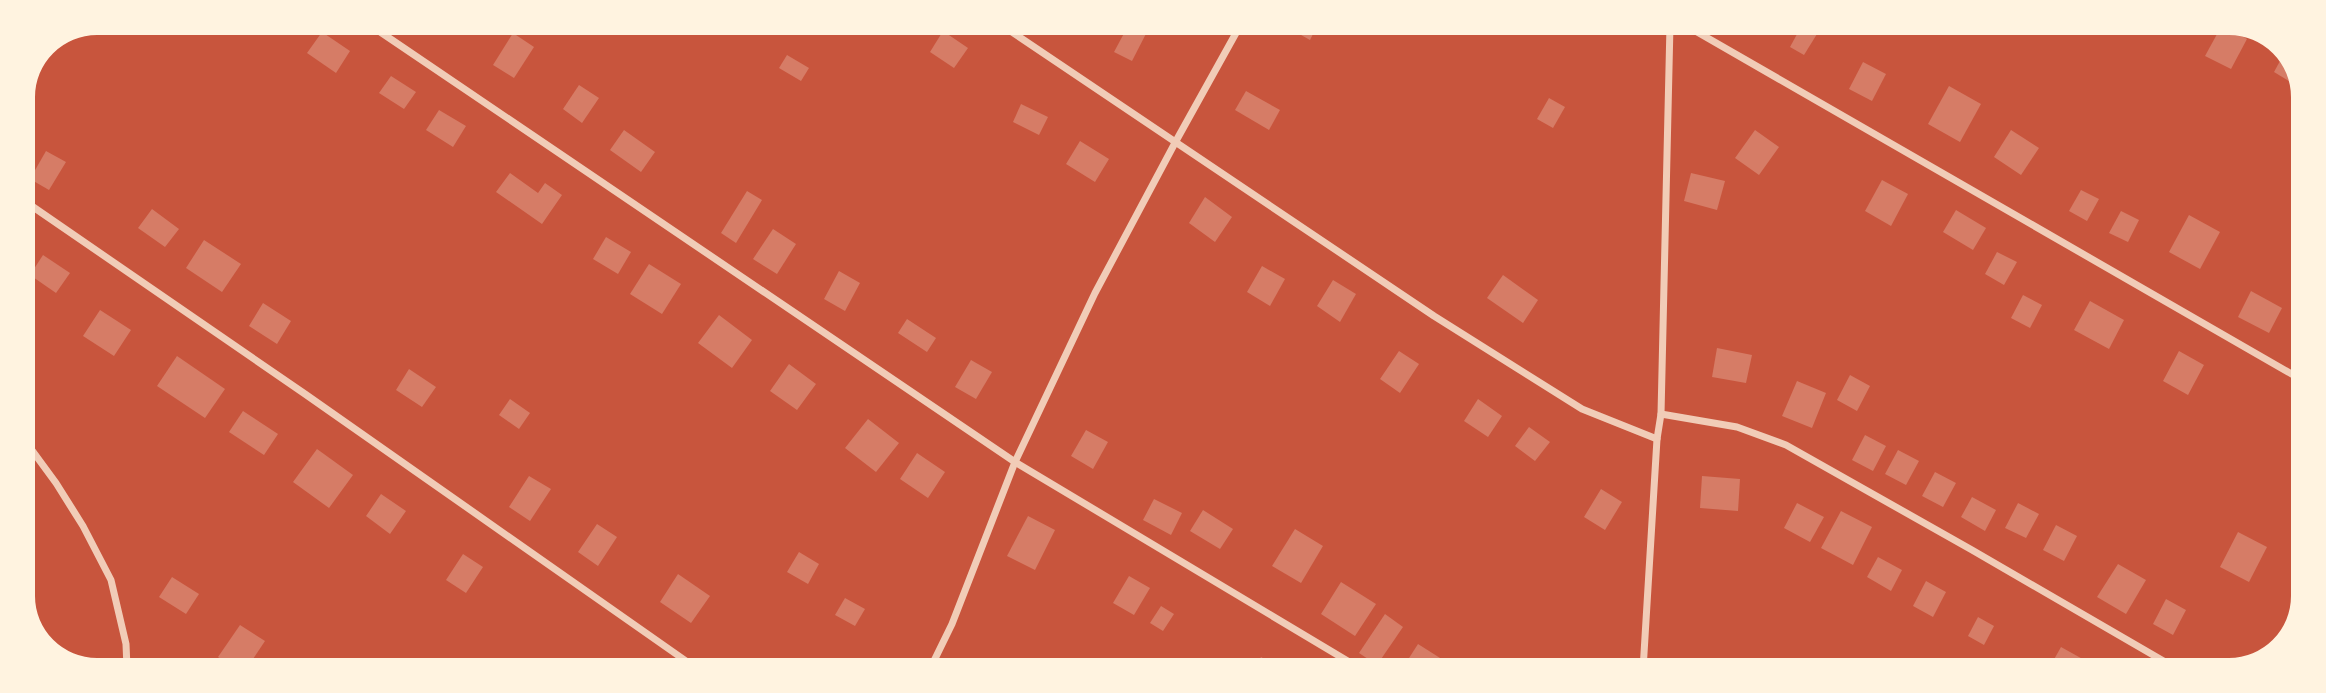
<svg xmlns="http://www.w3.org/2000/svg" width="2326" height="693" font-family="'Exo 2',sans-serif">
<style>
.building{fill:#d67c66}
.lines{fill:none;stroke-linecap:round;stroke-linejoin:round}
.minor{stroke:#f1ccb7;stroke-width:7}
</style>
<rect width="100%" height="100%" fill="#c8553d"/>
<!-- building -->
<g class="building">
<path d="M1129 24H1151L1132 61 1114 52Z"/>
<path d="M1286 24H1318L1310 40 1285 26Z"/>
<path d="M1802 25 1817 34 1804 55 1790 47Z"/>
<path d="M2222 25 2247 39 2231 69 2205 56Z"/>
<path d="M943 31 968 48 954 68 930 52Z"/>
<path d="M322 32 350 51 336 73 307 53Z"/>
<path d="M513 33 534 47 514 78 493 65Z"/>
<path d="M2286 50 2296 75 2292 83 2274 72Z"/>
<path d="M787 55 809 68 801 81 779 68Z"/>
<path d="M1863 62 1886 74 1872 101 1849 89Z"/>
<path d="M391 76 416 92 404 109 379 93Z"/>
<path d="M579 85 599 98 582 123 563 109Z"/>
<path d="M1949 86 1981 104 1960 142 1928 124Z"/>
<path d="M1246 91 1280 110 1269 130 1235 110Z"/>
<path d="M1549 98 1565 107 1553 128 1537 119Z"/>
<path d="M1021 104 1048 117 1039 135 1013 122Z"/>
<path d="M439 110 466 126 453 147 426 130Z"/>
<path d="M624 130 655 152 641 172 610 150Z"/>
<path d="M1755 130 1779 147 1759 175 1735 158Z"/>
<path d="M2011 130 2039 148 2021 175 1994 157Z"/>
<path d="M1080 141 1109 159 1095 182 1066 164Z"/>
<path d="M46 151 66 162 49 190 30 179Z"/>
<path d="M510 173 538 193 545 183 562 195 542 224 496 192Z"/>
<path d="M1691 173 1725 181 1717 210 1684 201Z"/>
<path d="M1882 180 1908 194 1891 226 1865 211Z"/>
<path d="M2081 190 2099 199 2087 221 2069 211Z"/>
<path d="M747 191 762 200 736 243 721 233Z"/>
<path d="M1205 197 1232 217 1215 242 1189 223Z"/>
<path d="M152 209 179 229 165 247 138 228Z"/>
<path d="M1956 210 1986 228 1973 250 1943 232Z"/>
<path d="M2121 211 2139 220 2128 242 2109 233Z"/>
<path d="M2189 215 2220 232 2200 269 2169 252Z"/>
<path d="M773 229 796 244 777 274 753 259Z"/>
<path d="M606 237 631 252 618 274 593 259Z"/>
<path d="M204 240 241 264 222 292 186 268Z"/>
<path d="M1997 252 2017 262 2004 285 1985 274Z"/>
<path d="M43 255 70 273 56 293 30 275Z"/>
<path d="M649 264 681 284 662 314 630 294Z"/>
<path d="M1262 266 1285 279 1270 306 1247 292Z"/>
<path d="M839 271 860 283 845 311 824 299Z"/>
<path d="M1503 275 1538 300 1523 323 1487 298Z"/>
<path d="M1333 280 1356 294 1340 322 1317 306Z"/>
<path d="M2251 291 2282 308 2269 333 2238 317Z"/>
<path d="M2023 295 2042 305 2030 328 2011 318Z"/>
<path d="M2090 301 2124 320 2109 349 2074 330Z"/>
<path d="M263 303 291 321 277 344 249 326Z"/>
<path d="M100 310 131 330 114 356 83 336Z"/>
<path d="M719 315 752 340 732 368 698 343Z"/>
<path d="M907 319 936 338 927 352 898 333Z"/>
<path d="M1717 348 1752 355 1746 383 1712 377Z"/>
<path d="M1399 351 1419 364 1400 393 1380 379Z"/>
<path d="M2179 351 2204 365 2188 395 2163 381Z"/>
<path d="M177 356 225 389 205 418 157 386Z"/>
<path d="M971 360 992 372 976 399 955 387Z"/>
<path d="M789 364 816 384 797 410 770 391Z"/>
<path d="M409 369 436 387 422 407 396 390Z"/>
<path d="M1850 375 1870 386 1857 411 1837 400Z"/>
<path d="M1797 381 1826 393 1812 428 1782 416Z"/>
<path d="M510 399 530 413 519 429 499 415Z"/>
<path d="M1478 399 1502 416 1488 437 1464 421Z"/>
<path d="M243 411 278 434 264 455 229 432Z"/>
<path d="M868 419 899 443 876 472 845 448Z"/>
<path d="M1529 427 1550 442 1535 461 1515 446Z"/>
<path d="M1086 430 1108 442 1093 469 1071 456Z"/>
<path d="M1865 435 1886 446 1873 471 1852 460Z"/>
<path d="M317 449 353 475 329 508 293 482Z"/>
<path d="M1898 450 1919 461 1906 485 1885 474Z"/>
<path d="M917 453 945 472 928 498 900 479Z"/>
<path d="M1935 472 1956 483 1943 507 1922 496Z"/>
<path d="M529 476 551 489 530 521 509 507Z"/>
<path d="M1702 476 1740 479 1738 511 1700 508Z"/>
<path d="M1601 489 1622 502 1605 530 1584 517Z"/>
<path d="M381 494 406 511 390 534 366 516Z"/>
<path d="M1972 497 1996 510 1985 531 1961 517Z"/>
<path d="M1154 499 1182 513 1171 535 1143 520Z"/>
<path d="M1797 503 1824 517 1810 542 1784 528Z"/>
<path d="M2018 503 2039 514 2026 538 2005 528Z"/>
<path d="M1203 510 1233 529 1220 549 1190 531Z"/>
<path d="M1841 511 1872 527 1853 565 1821 548Z"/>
<path d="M1028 516 1055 530 1035 570 1007 556Z"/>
<path d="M597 524 617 537 598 566 578 552Z"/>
<path d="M2056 525 2077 536 2064 561 2043 550Z"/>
<path d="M1295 529 1323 546 1301 583 1272 566Z"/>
<path d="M2238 532 2267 547 2249 582 2220 567Z"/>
<path d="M799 552 819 564 808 584 787 572Z"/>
<path d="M463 554 483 567 466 593 446 580Z"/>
<path d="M1878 557 1902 570 1891 591 1867 577Z"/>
<path d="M2118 564 2146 580 2126 614 2097 597Z"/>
<path d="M678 574 710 596 691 623 660 602Z"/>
<path d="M1129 576 1150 588 1134 615 1113 603Z"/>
<path d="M172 577 199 594 186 614 159 597Z"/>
<path d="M1926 581 1946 592 1933 617 1913 606Z"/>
<path d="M1341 582 1376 604 1355 636 1321 614Z"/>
<path d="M845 598 865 609 855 626 835 615Z"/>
<path d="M2166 599 2186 610 2173 635 2153 624Z"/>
<path d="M1161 606 1174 614 1163 631 1150 623Z"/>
<path d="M1385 614 1403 627 1377 665 1359 653Z"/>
<path d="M1978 617 1994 626 1984 645 1968 636Z"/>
<path d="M240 625 265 641 247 668H234L218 657Z"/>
<path d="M1418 644 1448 663 1444 669H1402Z"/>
<path d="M2061 647 2088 662 2084 670H2048Z"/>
<path d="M1261 657 1282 669H1254Z"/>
</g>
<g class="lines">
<!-- minor -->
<g class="minor">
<path d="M367 23 1015 462 1361 669"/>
<path d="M1000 24 1434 316 1582 409 1657 439"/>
<path d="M1685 25 2302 380"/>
<path d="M23 200 305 394 696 668"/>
<path d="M1661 414 1737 427 1786 445 1972 550 2179 670"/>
<path d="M23 438 56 483 83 526 111 580 126 644 127 668"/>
<path d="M930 669 952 624 1015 462 1095 293 1176 141 1241 24"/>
<path d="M1643 670 1657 439 1661 414 1670 25"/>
</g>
</g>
<!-- crop -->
<path d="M0 0H2326V693H0ZM97 35H2229A62 62 0 0 1 2291 97V596A62 62 0 0 1 2229 658H97A62 62 0 0 1 35 596V97A62 62 0 0 1 97 35Z" fill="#fff3e0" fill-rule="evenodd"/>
</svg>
